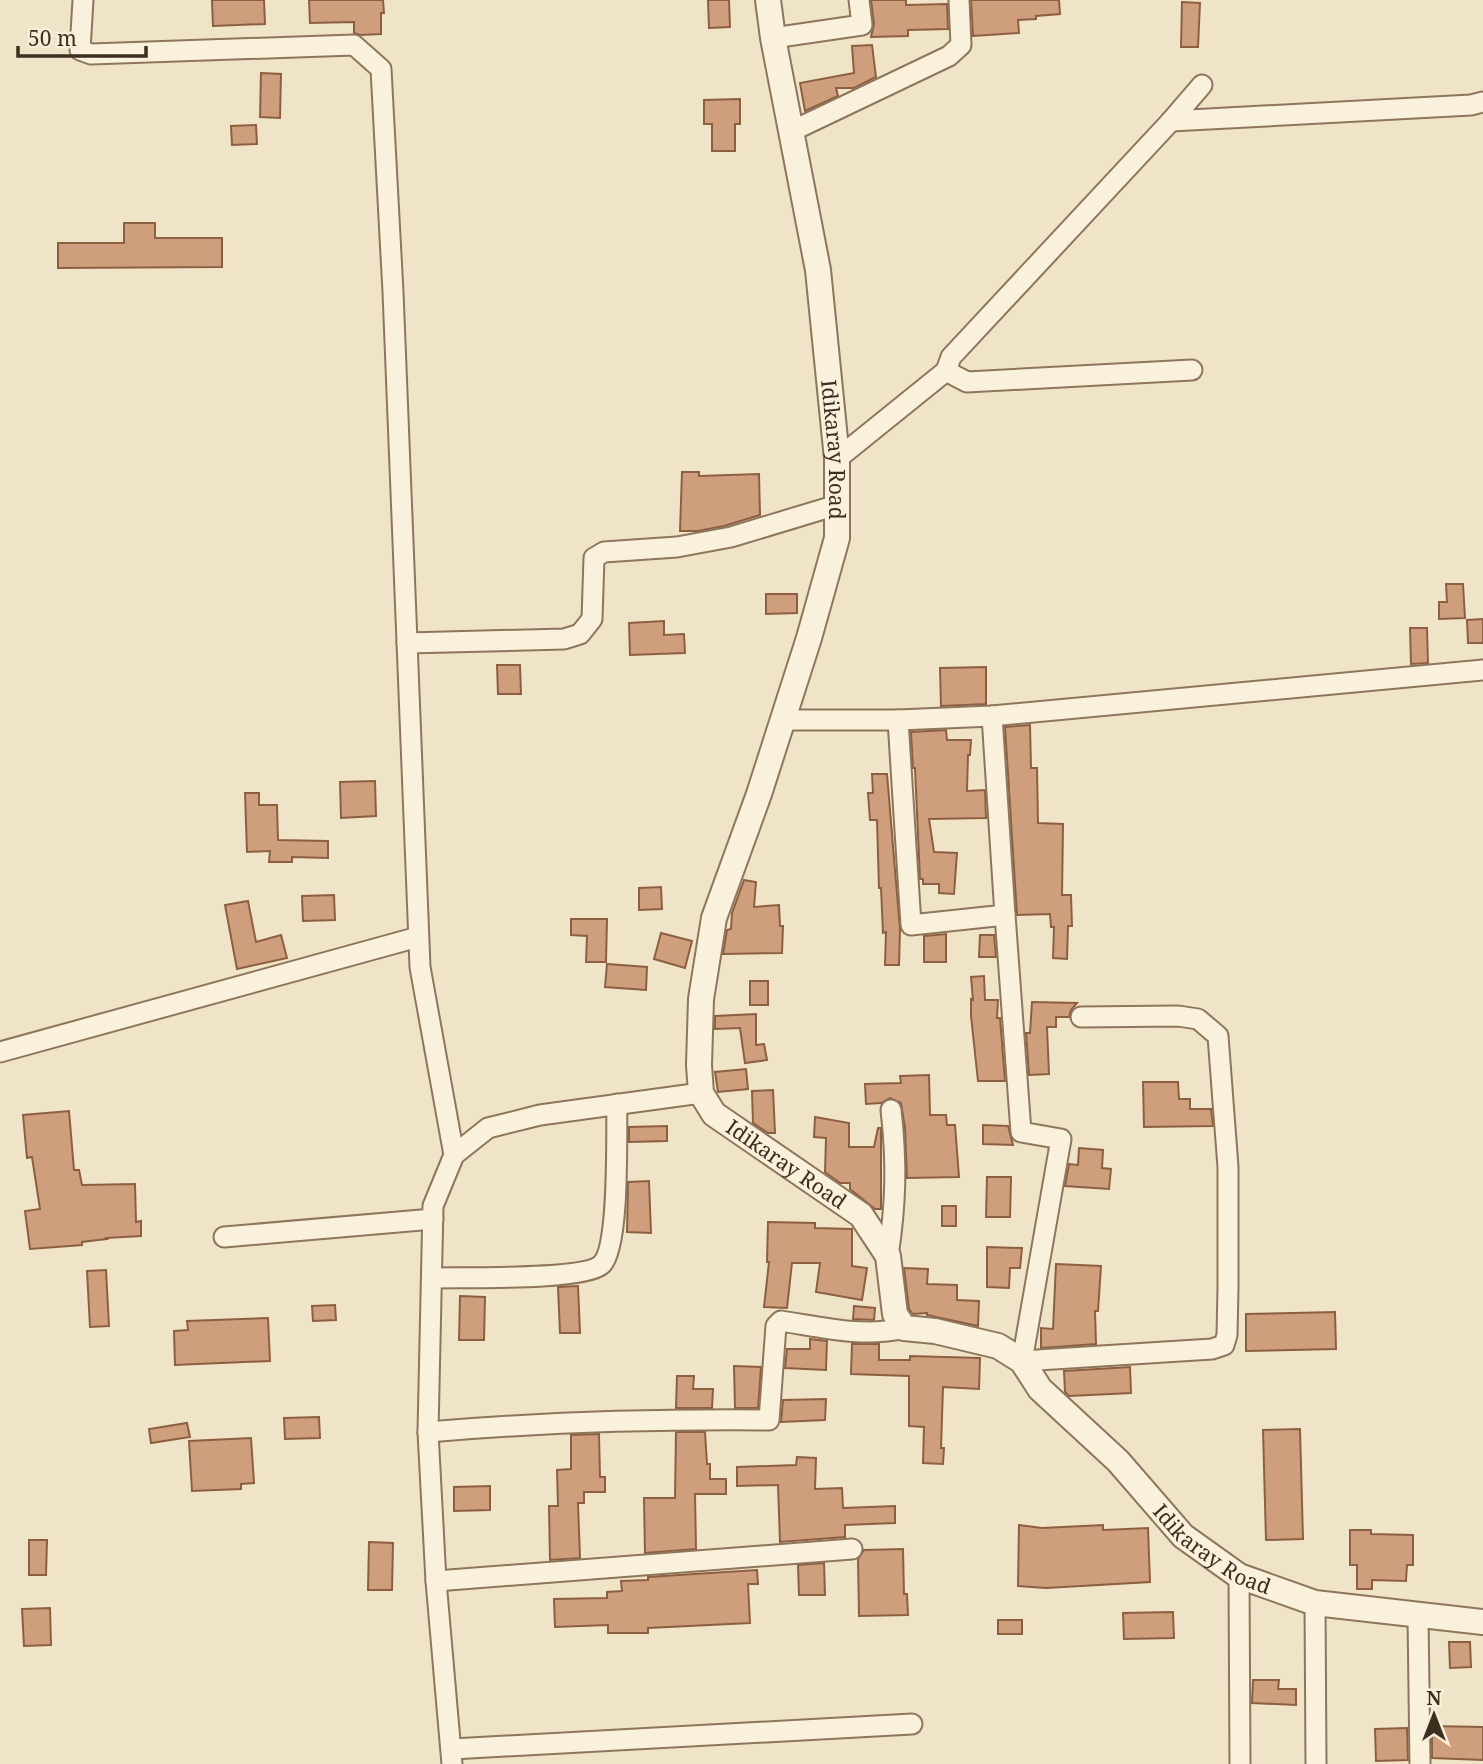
<svg xmlns="http://www.w3.org/2000/svg" width="1483" height="1764" font-family="'Noto Serif',serif">
<style>
.building{fill:#cf9f7d;stroke:#8d5f41;stroke-width:2}
.lines{fill:none;stroke-linecap:round;stroke-linejoin:round}
.minor-casing{stroke:#8d765c;stroke-width:23}
.tertiary-casing{stroke:#8d765c;stroke-width:28}
.minor{stroke:#faf1dc;stroke-width:19}
.tertiary{stroke:#faf1dc;stroke-width:24}
.labels{text-anchor:middle;dominant-baseline:central;stroke-width:5;stroke-linejoin:round;paint-order:stroke}
.street-label{font-size:21px;fill:#3d2e20;stroke:#f7eed8}
</style>
<rect width="100%" height="100%" fill="#f0e4c8"/>
<!-- building -->
<g class="building">
<path d="M212 0H264L265 24 213 26Z"/>
<path d="M309 0H383L384 13H381V34L360 35 354 33V22L310 23Z"/>
<path d="M708 0H729L730 27 709 28Z"/>
<path d="M871 0H906V5L947 4 948 29 908 30V36L871 37 874 24Z"/>
<path d="M971 0H1059L1060 14 1036 16V19L1018 20 1019 33 973 36Z"/>
<path d="M1182 2 1200 3 1198 47H1181Z"/>
<path d="M872 45 876 77 854 88H836L838 96 805 111 800 83 854 73 852 46Z"/>
<path d="M261 73 281 74 280 118 260 117Z"/>
<path d="M740 99V124H735V151H712V124H704V100Z"/>
<path d="M256 125 257 144 232 145 231 126Z"/>
<path d="M124 223H155V238H222V267L58 268V243H124Z"/>
<path d="M682 472H699V476L759 474 760 515 724 526 698 531H680Z"/>
<path d="M1446 584H1463L1465 618 1439 619V602H1447Z"/>
<path d="M766 594H797V613L766 614Z"/>
<path d="M1483 619V643H1468L1467 620Z"/>
<path d="M664 621V635L684 634 685 653 630 655 629 623Z"/>
<path d="M1410 628H1427L1428 663 1411 664Z"/>
<path d="M497 665H520L521 694H498Z"/>
<path d="M986 667V704L941 706 940 668Z"/>
<path d="M1030 725 1031 768H1037L1038 823 1063 824 1062 895H1071L1072 926H1068L1067 959 1053 958 1054 927H1051L1050 914 1017 915 1005 727Z"/>
<path d="M946 730 947 740H971L970 755H968L967 791 985 790 986 818 929 819 934 852 957 853 954 894 939 893V884H923V879H920L915 768H913L911 732Z"/>
<path d="M872 774H887L900 930 899 965H885L886 932 883 933 881 888H879L877 820H870L868 793H873Z"/>
<path d="M375 781 376 816 341 818 340 782Z"/>
<path d="M245 793H259V805H277L278 840 328 841V858L292 857V862H269L270 851 247 852Z"/>
<path d="M744 880 756 882 754 907 779 905 780 926H783L782 953 723 954 727 930 731 929 732 913Z"/>
<path d="M661 887 662 909 639 910V888Z"/>
<path d="M334 895 335 920 303 921 302 896Z"/>
<path d="M248 901 256 942 281 935 287 958 237 969 225 905Z"/>
<path d="M571 919H607L606 962H586L587 936 571 935Z"/>
<path d="M661 933 692 941 685 968 654 959Z"/>
<path d="M946 934V962H924V936Z"/>
<path d="M980 935H994L996 957H979Z"/>
<path d="M607 964 647 967 646 990 605 987Z"/>
<path d="M984 976 985 1000H998L997 1018H1000L1005 1081H978L971 1016V999L973 1000 971 977Z"/>
<rect x="750" y="981" width="18" height="24"/>
<path d="M1032 1002 1077 1003 1071 1010 1069 1017H1056V1027H1047L1049 1074 1029 1075 1026 1033H1030Z"/>
<path d="M756 1014V1045L764 1044 767 1060 745 1063 740 1028 715 1029V1016Z"/>
<path d="M746 1069 748 1089 718 1092 715 1072Z"/>
<path d="M929 1075 930 1115H946L947 1125H955L959 1177 907 1178 905 1128 901 1103 890 1098 881 1103 866 1104 865 1084 901 1083 900 1076Z"/>
<path d="M1143 1082H1178L1179 1099H1190V1109H1211L1213 1126 1144 1127Z"/>
<path d="M773 1090 775 1133H768L753 1123 752 1091Z"/>
<path d="M69 1111 74 1170H79L82 1185 135 1184 136 1222 141 1221V1236L106 1238 107 1239 82 1242V1245L30 1249 25 1211 40 1209 32 1157 27 1158 23 1115Z"/>
<path d="M815 1117 849 1123V1147H874L878 1128H881V1209H875L850 1189V1183H840L825 1172 826 1138 814 1137Z"/>
<path d="M983 1125 1008 1126 1013 1145 983 1144Z"/>
<path d="M667 1126V1141L629 1142V1127Z"/>
<path d="M1079 1148 1103 1150 1102 1168 1111 1169 1109 1189 1065 1186 1069 1164 1078 1165Z"/>
<path d="M987 1177H1011L1010 1217H986Z"/>
<path d="M649 1181 651 1233 627 1232 628 1182Z"/>
<rect x="942" y="1206" width="14" height="20"/>
<path d="M768 1222 815 1223V1228L852 1229V1266L867 1268 862 1300 816 1292 820 1263H792L787 1308 764 1307 769 1262H767Z"/>
<path d="M987 1247 1022 1248 1020 1268H1010L1009 1288 987 1287Z"/>
<path d="M1056 1264 1101 1266 1098 1311H1095L1096 1344 1041 1348V1328L1053 1329Z"/>
<path d="M904 1268 928 1269 927 1284 957 1285V1300L979 1301 978 1326 927 1315V1313L913 1314 909 1309Z"/>
<path d="M106 1270 109 1326 90 1327 87 1271Z"/>
<path d="M578 1286 580 1333H560L558 1287Z"/>
<path d="M460 1296 485 1297 484 1340H459Z"/>
<path d="M335 1305 336 1320 313 1321 312 1306Z"/>
<path d="M854 1306 875 1308 874 1320 853 1319Z"/>
<path d="M1335 1312 1336 1349 1246 1351V1314Z"/>
<path d="M268 1318 270 1361 175 1365 174 1331 188 1330 187 1321Z"/>
<path d="M810 1339 827 1341 826 1370 785 1368 787 1349H810Z"/>
<path d="M852 1344H879V1360H910V1356L980 1358 979 1389 943 1387 941 1448H944L943 1464 923 1463 924 1427 909 1426V1376L851 1374Z"/>
<path d="M734 1366 761 1367 758 1408H735Z"/>
<path d="M1130 1367 1131 1393 1069 1396 1065 1392 1064 1371Z"/>
<path d="M677 1376H694L693 1389H713L712 1408H676Z"/>
<path d="M826 1399 825 1420 781 1422 783 1400Z"/>
<path d="M319 1417 320 1438 285 1439 284 1418Z"/>
<path d="M187 1423 190 1437 151 1443 149 1429Z"/>
<path d="M1300 1429 1303 1539 1266 1540 1263 1430Z"/>
<path d="M676 1432H705L707 1464H710V1479H726V1494H695L696 1549 645 1553 644 1498H675Z"/>
<path d="M599 1434 600 1477H605V1492H584V1503H578L580 1558 550 1560 549 1506H558L557 1470 571 1469V1435Z"/>
<path d="M251 1438 254 1483 241 1484V1489L192 1491 189 1441Z"/>
<path d="M797 1457 816 1458 815 1489 842 1488 843 1508 895 1506V1523L845 1525V1537L780 1542 778 1485 737 1486V1467L796 1465Z"/>
<path d="M490 1486V1510L454 1511V1487Z"/>
<path d="M1019 1525 1042 1528 1103 1525V1530L1148 1528 1150 1582 1046 1588 1018 1586Z"/>
<path d="M1350 1530H1371V1534L1413 1535V1565H1407L1406 1581 1372 1580V1589H1357V1565H1350Z"/>
<path d="M29 1540H47L46 1575H29Z"/>
<path d="M369 1542 393 1543 392 1590H368Z"/>
<path d="M903 1549 904 1594H907L908 1615 859 1616 858 1559 864 1550Z"/>
<path d="M824 1563 825 1595H799L798 1565Z"/>
<path d="M757 1570 758 1584H748L750 1623 648 1628V1633H608V1625L555 1627 554 1599 607 1598V1592L622 1591 621 1581 648 1580V1577Z"/>
<path d="M50 1608 51 1645 24 1646 22 1609Z"/>
<path d="M1173 1612 1174 1638 1124 1639 1123 1613Z"/>
<rect x="998" y="1620" width="24" height="14"/>
<path d="M1449 1642H1470L1471 1667 1450 1668Z"/>
<path d="M1253 1680H1279L1278 1689H1296V1705L1252 1703Z"/>
<path d="M1432 1726 1483 1727V1760L1432 1758Z"/>
<path d="M1407 1728 1408 1760 1376 1761 1375 1729Z"/>
</g>
<g class="lines">
<defs>
<g id="minor">
<path d="M83 0 80 50 91 54 354 45 381 69 393 292 420 967 454 1155"/>
<path d="M773 38 862 25 859 0"/>
<path d="M1202 85 1171 121 1471 105 1483 102"/>
<path d="M792 131 949 56 961 45 959 0"/>
<path d="M946 371 967 382 1192 370"/>
<path d="M837 459 946 371 951 357 1171 121"/>
<path d="M407 643 564 639 580 634 592 619 594 558 604 552 677 547 731 537 837 505"/>
<path d="M783 720H898L992 716 1483 670"/>
<path d="M898 720 911 925 1005 915 992 716"/>
<path d="M1005 915 1021 1132 1061 1139 1022 1361 1212 1349 1224 1345 1227 1335 1228 1288V1167L1218 1036 1198 1019 1178 1016 1081 1017"/>
<path d="M0 1052 418 937"/>
<path d="M224 1237 433 1219"/>
<path d="M888 1256C896 1204 897 1162 891 1110"/>
<path d="M432 1278C460 1277 586 1281 602 1264 620 1245 616 1134 617 1104"/>
<path d="M428 1432C543 1422 654 1419 769 1420L776 1326 781 1321C821 1327 863 1338 904 1328"/>
<path d="M1239 1576 1240 1764"/>
<path d="M436 1581 852 1549"/>
<path d="M1315 1603 1316 1764"/>
<path d="M1418 1616 1420 1764"/>
<path d="M452 1749 912 1724"/>
<path d="M452 1764 436 1581 428 1432 433 1206 454 1155 488 1128 540 1115 701 1093"/>
</g>
<g id="tertiary">
<path id="s1" d="M768 0 773 38 818 270 837 459V538L809 638 759 794 714 918 701 999 699 1065 701 1093 714 1114 861 1215 888 1256 895 1314 904 1328 935 1331 998 1346 1022 1361 1040 1389 1118 1461 1183 1536 1239 1576 1315 1603 1483 1622"/>
</g>
</defs>
<!-- minor casing -->
<use href="#minor" class="minor-casing"/>
<!-- tertiary casing -->
<use href="#tertiary" class="tertiary-casing"/>
<!-- minor -->
<use href="#minor" class="minor"/>
<!-- tertiary -->
<use href="#tertiary" class="tertiary"/>
</g>
<g class="labels">
<!-- street labels -->
<g class="street-label">
<text stroke="none"><textPath href="#s1" startOffset="455">Idikaray Road</textPath></text>
<text stroke="none"><textPath href="#s1" startOffset="1232">Idikaray Road</textPath></text>
<text stroke="none"><textPath href="#s1" startOffset="1841">Idikaray Road</textPath></text>
</g>
</g>
<!-- north arrow -->
<g transform="translate(1434 1715)" stroke="#f7eed8" stroke-width="5" paint-order="stroke">
<path d="M0-5L12 26L0 18L-12 26Z" fill="#3d2e20"/>
<text y="-10" font-size="19" font-weight="bold" text-anchor="middle" fill="#3d2e20">N</text>
</g>
<!-- scale -->
<path d="M18 46v10h128v-10" fill="none" stroke="#3d2e20" stroke-width="3.5"/>
<text x="28" y="46" font-size="21" fill="#3d2e20" stroke="#f7eed8" stroke-width="5" paint-order="stroke">50 m</text>
</svg>
